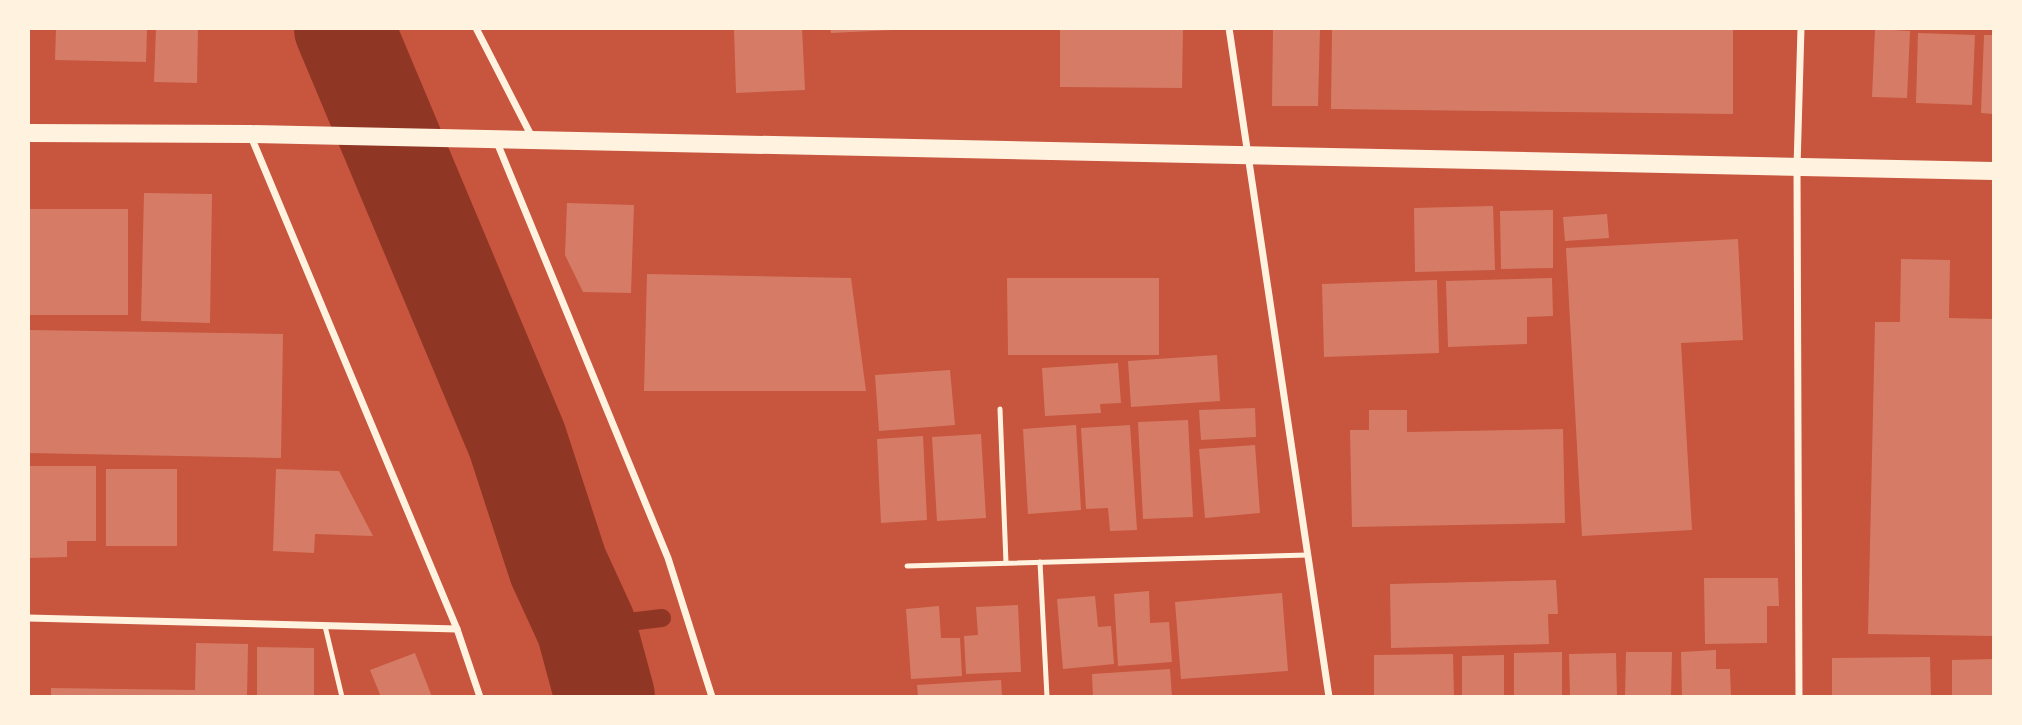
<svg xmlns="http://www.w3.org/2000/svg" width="2022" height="725" font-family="Montserrat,sans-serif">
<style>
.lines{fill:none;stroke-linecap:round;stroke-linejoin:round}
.stream{stroke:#8f3625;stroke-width:18}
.river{stroke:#8f3625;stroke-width:100}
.building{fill:#d67c66}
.service{stroke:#fff3e0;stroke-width:5}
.minor{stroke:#fff3e0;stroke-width:7}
.primary{stroke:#fff3e0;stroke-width:18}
</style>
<rect width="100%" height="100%" fill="#c8553d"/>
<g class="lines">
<!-- stream -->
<path class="stream" d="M586 627 662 618"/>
<!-- river -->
<path class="river" d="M344 28 517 440 558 566 586 627 605 697"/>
</g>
<!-- building -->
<g class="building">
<path d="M56 28H147L146 62 55 60Z"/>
<path d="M156 28H198L197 83 154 82Z"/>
<path d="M734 28H802L805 90 736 93Z"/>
<path d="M830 28H893V30L831 33Z"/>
<path d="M1060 28H1183L1182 88 1060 87Z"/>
<path d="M1273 28H1320L1318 106H1272Z"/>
<path d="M1332 28H1733V114L1331 109Z"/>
<path d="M1875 29 1910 31 1907 98 1872 97Z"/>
<path d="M1918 33 1975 35 1972 105 1916 103Z"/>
<path d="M1984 35H1994V114L1981 113Z"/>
<path d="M144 193 212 194 210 323 141 321Z"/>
<path d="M567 203 634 205 631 293 583 292 565 255Z"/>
<path d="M1493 206 1495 270 1415 272 1414 208Z"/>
<rect x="28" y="209" width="100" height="106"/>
<path d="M1553 210V268L1501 269 1500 211Z"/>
<path d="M1607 214 1609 238 1565 241 1563 217Z"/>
<path d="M1738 239 1743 340 1681 343 1692 530 1582 536 1566 248Z"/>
<path d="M1901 259 1950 260 1949 318 1994 319V636L1868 634 1875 322H1900Z"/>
<path d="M647 274 851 278 866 391H644Z"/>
<path d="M1007 278H1159V355H1008Z"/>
<path d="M1552 278 1553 316 1527 317V344L1448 347 1446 281Z"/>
<path d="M1437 280 1439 353 1324 357 1322 284Z"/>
<path d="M28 330 283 334 281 458 28 453Z"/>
<path d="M1217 355 1220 401 1131 407 1128 361Z"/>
<path d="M1118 363 1121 403 1100 404 1101 413 1045 416 1042 368Z"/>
<path d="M950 370 955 425 879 431 875 375Z"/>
<path d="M1255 408 1256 437 1201 440 1199 410Z"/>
<path d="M1369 410H1407V432L1563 429 1565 523 1352 527 1350 430H1369Z"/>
<path d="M1188 420 1193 517 1143 519 1138 422Z"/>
<path d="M1076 425 1081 510 1028 514 1023 429Z"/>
<path d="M1130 425 1137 530 1110 531 1108 508 1086 509 1081 428Z"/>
<path d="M981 434 986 518 937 521 932 437Z"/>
<path d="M923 436 927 520 881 523 877 439Z"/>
<path d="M1255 445 1260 513 1205 518 1199 449Z"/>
<path d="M28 466H96V541H67V557L28 558Z"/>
<rect x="106" y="469" width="71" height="77"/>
<path d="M276 469 339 471 373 536 315 534 314 553 273 551Z"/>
<path d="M1704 578H1778L1779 606H1767V643L1705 644Z"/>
<path d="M1556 580 1558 614H1548L1549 644 1391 648 1390 584Z"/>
<path d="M1149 591 1150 623 1169 622 1172 662 1118 666 1114 594Z"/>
<path d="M1282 593 1288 671 1181 679 1175 602Z"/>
<path d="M1095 596 1098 627 1111 626 1114 664 1063 669 1057 599Z"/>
<path d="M1018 605 1021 672 966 674 964 636 978 635 976 607Z"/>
<path d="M939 606 941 638H960L962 676 911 679 906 609Z"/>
<path d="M196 643 248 644 247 697H51V688L195 690Z"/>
<path d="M257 647 314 648V697H257Z"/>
<path d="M1716 650V669H1730L1731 697H1682L1681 652Z"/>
<path d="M1562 652V697H1514V653Z"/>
<path d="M1626 652H1672L1671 697H1625Z"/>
<path d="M415 653 432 697H381L370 670Z"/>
<path d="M1616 653 1617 697H1570L1569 654Z"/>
<path d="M1453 654 1454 697H1374V655Z"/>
<path d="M1504 655V697H1462V656Z"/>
<path d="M1930 657 1931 697H1832V658Z"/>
<path d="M1994 659V697H1952V660Z"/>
<path d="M1170 669 1172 697H1093L1092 674Z"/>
<path d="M1001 680 1002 697H918L917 685Z"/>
</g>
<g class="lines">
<!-- service -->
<g class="service">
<path d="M1000 409 1006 563"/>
<path d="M1040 562 1047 697"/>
<path d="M907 566 1308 555"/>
<path d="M325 626 342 697"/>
</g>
<!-- minor -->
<g class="minor">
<path d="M476 28 533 139"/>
<path d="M1229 28 1329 697"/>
<path d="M250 134 457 629 480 697"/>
<path d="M496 140 668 558 712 697"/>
<path d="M28 618 457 629"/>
<path d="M1799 697 1797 167 1801 28"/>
</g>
<!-- primary -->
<path class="primary" d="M28 133 250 134 1994 171"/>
</g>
<!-- border -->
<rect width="2022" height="725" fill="none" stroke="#fff3e0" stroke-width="60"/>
</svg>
